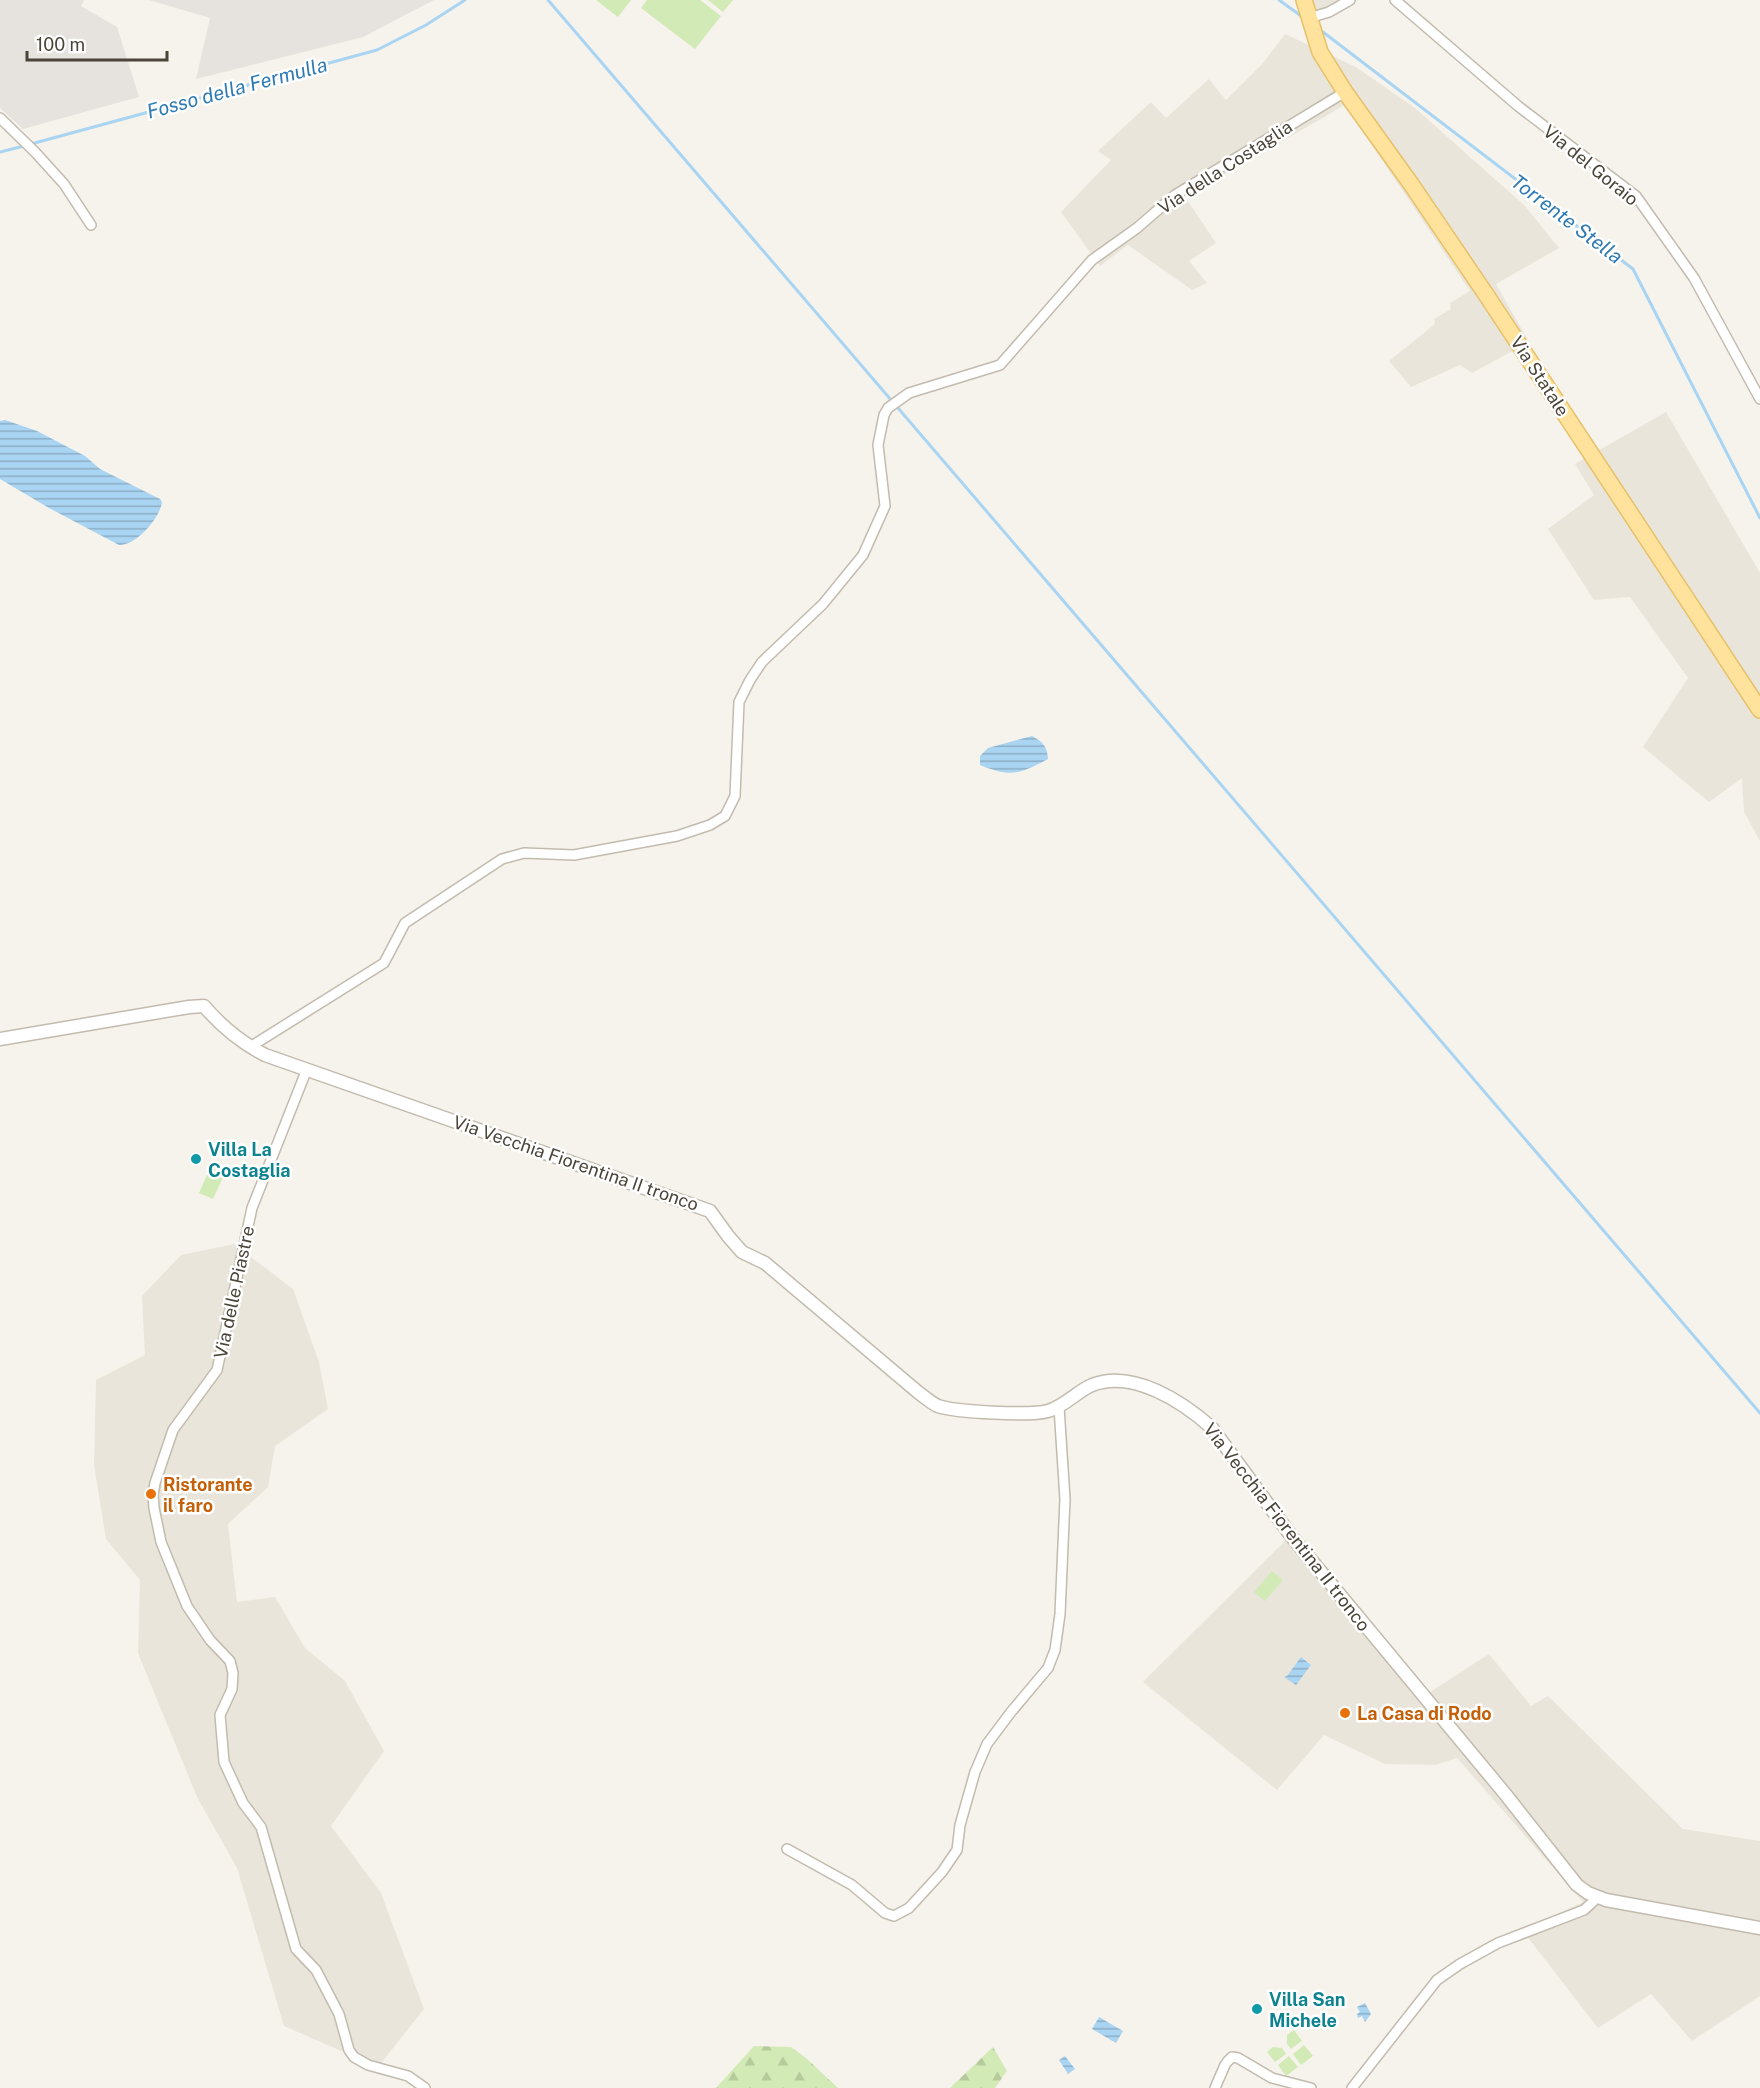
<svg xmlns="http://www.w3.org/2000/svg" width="1760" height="2088" font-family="'Public Sans',sans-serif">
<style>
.residential{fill:#eae5da}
.industrial{fill:#e6e2dd}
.forest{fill:url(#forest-firs)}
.garden{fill:#d2eab5}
.water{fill:url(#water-rules)}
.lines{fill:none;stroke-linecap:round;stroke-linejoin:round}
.stream{stroke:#a9d4f2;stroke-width:3}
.minor-casing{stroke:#c2bbae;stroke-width:12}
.tertiary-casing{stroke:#c2bbae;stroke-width:15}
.primary-casing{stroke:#e6c16a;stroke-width:18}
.minor{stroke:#fff;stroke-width:9}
.tertiary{stroke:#fff;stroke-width:12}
.primary{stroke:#ffe39c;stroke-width:15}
.culture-dot{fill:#0f9aa8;stroke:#fff;stroke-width:2}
.food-dot{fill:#e8710a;stroke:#fff;stroke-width:2}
.labels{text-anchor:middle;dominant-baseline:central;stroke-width:5;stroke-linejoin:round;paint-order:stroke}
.street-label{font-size:18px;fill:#4b4439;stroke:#fff}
.culture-label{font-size:18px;font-weight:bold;fill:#0d838f;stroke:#fff;text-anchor:start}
.food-label{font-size:18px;font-weight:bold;fill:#c56008;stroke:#fff;text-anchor:start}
.water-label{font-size:20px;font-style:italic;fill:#2e7ab2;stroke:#fff}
</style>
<defs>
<pattern id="forest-firs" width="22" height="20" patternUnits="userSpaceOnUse" patternTransform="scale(1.5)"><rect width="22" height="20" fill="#d2eab5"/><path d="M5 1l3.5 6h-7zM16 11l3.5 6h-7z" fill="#b6ca9c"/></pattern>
<pattern id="water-rules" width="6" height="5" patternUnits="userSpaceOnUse" patternTransform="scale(1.5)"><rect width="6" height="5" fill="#a9d4f2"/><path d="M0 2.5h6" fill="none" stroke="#8caec5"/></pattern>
</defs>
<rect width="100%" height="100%" fill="#f6f3ec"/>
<!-- residential -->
<g class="residential">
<path d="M1300 0H1350L1326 19Z"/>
<path d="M1285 34 1356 67 1415 108 1525 206 1559 248 1496 284 1529 342 1472 373 1460 365 1411 387 1389 361 1435 324 1434 319 1451 309 1450 303 1470 291 1345 105 1185 197 1216 243 1189 261 1207 283 1192 290 1128 245 1100 266 1061 212 1111 160 1098 151 1151 102 1166 118 1209 79 1226 100 1263 63Z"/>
<path d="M1666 412 1760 573V841L1744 812 1742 778 1709 802 1643 747 1688 678 1630 597 1594 600 1548 529 1594 495 1575 464Z"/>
<path d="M234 1244 293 1289 319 1362 328 1409 275 1446 268 1487 228 1524 237 1602 275 1597 305 1648 345 1681 384 1751 331 1826 381 1893 424 2009 378 2067 284 2026 237 1868 197 1797 138 1653 140 1580 106 1539 94 1465 96 1380 145 1355 142 1296 181 1255Z"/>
<path d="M1294 1532 1430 1692 1489 1654 1531 1706 1548 1696 1683 1829 1760 1841V1996L1692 2041 1651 1994 1598 2028 1522 1930 1583 1902 1457 1758 1435 1765 1385 1764 1324 1735 1277 1790 1143 1682Z"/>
</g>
<!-- industrial -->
<g class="industrial">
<path d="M0 0H84L81 6 117 27 139 97 23 129 0 108Z"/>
<path d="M149 0H434L363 37 196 79 210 18Z"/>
</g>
<!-- forest -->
<g class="forest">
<path d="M754 2046 791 2047 806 2058 838 2088H716Z"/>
<path d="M993 2047 1007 2071 995 2088H950Z"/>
</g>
<!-- garden -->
<g class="garden">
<path d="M596 0H631L618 17Z"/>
<path d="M647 0H700L721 16 695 49 641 8Z"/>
<path d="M708 0H733L723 12Z"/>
<path d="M211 1166 225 1173 213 1199 199 1193Z"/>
<path d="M1272 1571 1283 1580 1265 1601 1254 1592Z"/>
<path d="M1294 2030 1302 2041 1291 2049 1287 2044V2035Z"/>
<path d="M1304 2045 1313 2056 1301 2065 1293 2054Z"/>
<path d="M1273 2047 1282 2048 1286 2054 1275 2062 1267 2052Z"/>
<path d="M1289 2056 1298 2067 1286 2076 1278 2065Z"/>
</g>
<!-- water -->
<g class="water">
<path d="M5 420 37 431 85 456 100 469 160 499 162 502C160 518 136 546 119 545L49 508 0 479V421Z"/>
<path d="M1032 736C1043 742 1047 746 1048 759 1019 774 1012 778 980 765V756L988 748Z"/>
<path d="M1301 1657 1311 1665 1296 1685 1284 1677 1287 1676Z"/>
<path d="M1365 2003 1371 2014 1365 2022 1362 2016 1358 2018 1357 2014 1360 2012 1357 2007Z"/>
<path d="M1099 2017 1123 2031 1116 2043 1092 2029Z"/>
<path d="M1065 2056 1075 2069 1068 2074 1059 2060Z"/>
</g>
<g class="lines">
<!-- stream -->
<g class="stream">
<path d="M548 0 1760 1413"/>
<path d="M1279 0 1304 18"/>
<path d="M1319 29 1633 269 1760 518"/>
<path d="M31 144 377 50 426 25 465 0"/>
<path d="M0 152 24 146"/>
</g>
<defs>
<g id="minor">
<path d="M1395 0 1518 106 1636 196 1694 278 1760 399"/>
<path d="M1309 18 1329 12 1350 0"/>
<path d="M0 118 35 152 64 184 91 225"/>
<path d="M250 1047 384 963 405 923 502 859 524 853 574 855 677 836 710 825 725 816 735 796 739 702 750 680 762 662 823 604 863 555 885 506 878 445 884 415 888 408 909 393 1000 365 1092 260 1137 228 1175 195 1345 92"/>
<path d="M307 1069 252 1208 217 1370 173 1430 155 1483 153 1495 154 1508 161 1542 187 1606 210 1640 230 1661 233 1673 232 1689 220 1715 224 1762 243 1803 261 1827 296 1949 316 1970 339 2014 349 2050 354 2057 368 2065 408 2076 425 2088"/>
<path d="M787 1849 852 1885 885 1913 894 1916 909 1908 942 1872 957 1850 960 1825 975 1772 987 1744 1011 1712 1048 1668 1055 1650 1060 1614 1065 1499 1059 1407"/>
<path d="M1227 2062 1232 2057 1238 2058 1272 2078 1311 2088"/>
<path d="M1215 2088 1225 2065"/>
<path d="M1352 2088 1437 1980 1460 1964 1498 1943 1584 1910 1598 1897"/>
</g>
<path id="tertiary" d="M0 1039 189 1007 204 1006C221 1026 242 1043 265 1055L710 1211 728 1236 742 1252 765 1263 919 1393C925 1397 931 1403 938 1406 956 1412 1030 1416 1048 1411 1065 1406 1076 1392 1092 1385 1133 1369 1183 1402 1212 1428L1292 1537 1506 1795 1577 1885 1588 1893 1606 1900 1760 1928"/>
<path id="primary" d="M1304 0 1320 52 1345 92 1411 184 1485 293 1760 710"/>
</defs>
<!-- minor casing -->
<use href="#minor" class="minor-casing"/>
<!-- tertiary casing -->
<use href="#tertiary" class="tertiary-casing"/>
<!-- primary casing -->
<use href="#primary" class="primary-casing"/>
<!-- minor -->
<use href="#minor" class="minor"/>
<!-- tertiary -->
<use href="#tertiary" class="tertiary"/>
<!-- primary -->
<use href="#primary" class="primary"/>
</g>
<!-- markers -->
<g class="culture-dot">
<circle cx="196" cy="1159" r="6"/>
<circle cx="1257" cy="2009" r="6"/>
</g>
<g class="food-dot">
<circle cx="151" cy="1494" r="6"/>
<circle cx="1345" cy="1713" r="6"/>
</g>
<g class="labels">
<!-- street labels -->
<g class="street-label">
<text transform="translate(1591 165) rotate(39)">Via del Goraio</text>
<text transform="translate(1225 167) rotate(-33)">Via della Costaglia</text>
<text transform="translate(1540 376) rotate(57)">Via Statale</text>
<text transform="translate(576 1163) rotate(19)">Via Vecchia Fiorentina II tronco</text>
<text transform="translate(234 1292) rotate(-78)">Via delle Piastre</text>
<text transform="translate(1287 1527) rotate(52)">Via Vecchia Fiorentina II tronco</text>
</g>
<!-- culture labels -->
<g class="culture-label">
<text x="208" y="1149">Villa La<tspan x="208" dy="21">Costaglia</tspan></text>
<text x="1269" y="1999">Villa San<tspan x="1269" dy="21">Michele</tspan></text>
</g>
<!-- food labels -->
<g class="food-label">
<text x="163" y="1484">Ristorante<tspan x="163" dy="21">il faro</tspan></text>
<text x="1357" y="1713">La Casa di Rodo</text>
</g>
<!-- water labels -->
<g class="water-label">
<text transform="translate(237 88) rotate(-15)">Fosso della Fermulla</text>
<text transform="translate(1567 219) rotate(37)">Torrente Stella</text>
</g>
</g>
<!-- scale -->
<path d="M27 51v9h140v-9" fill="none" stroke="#4b4439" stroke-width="3"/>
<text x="36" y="51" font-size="18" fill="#4b4439" stroke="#ffffff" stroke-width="4.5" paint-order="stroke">100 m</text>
</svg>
